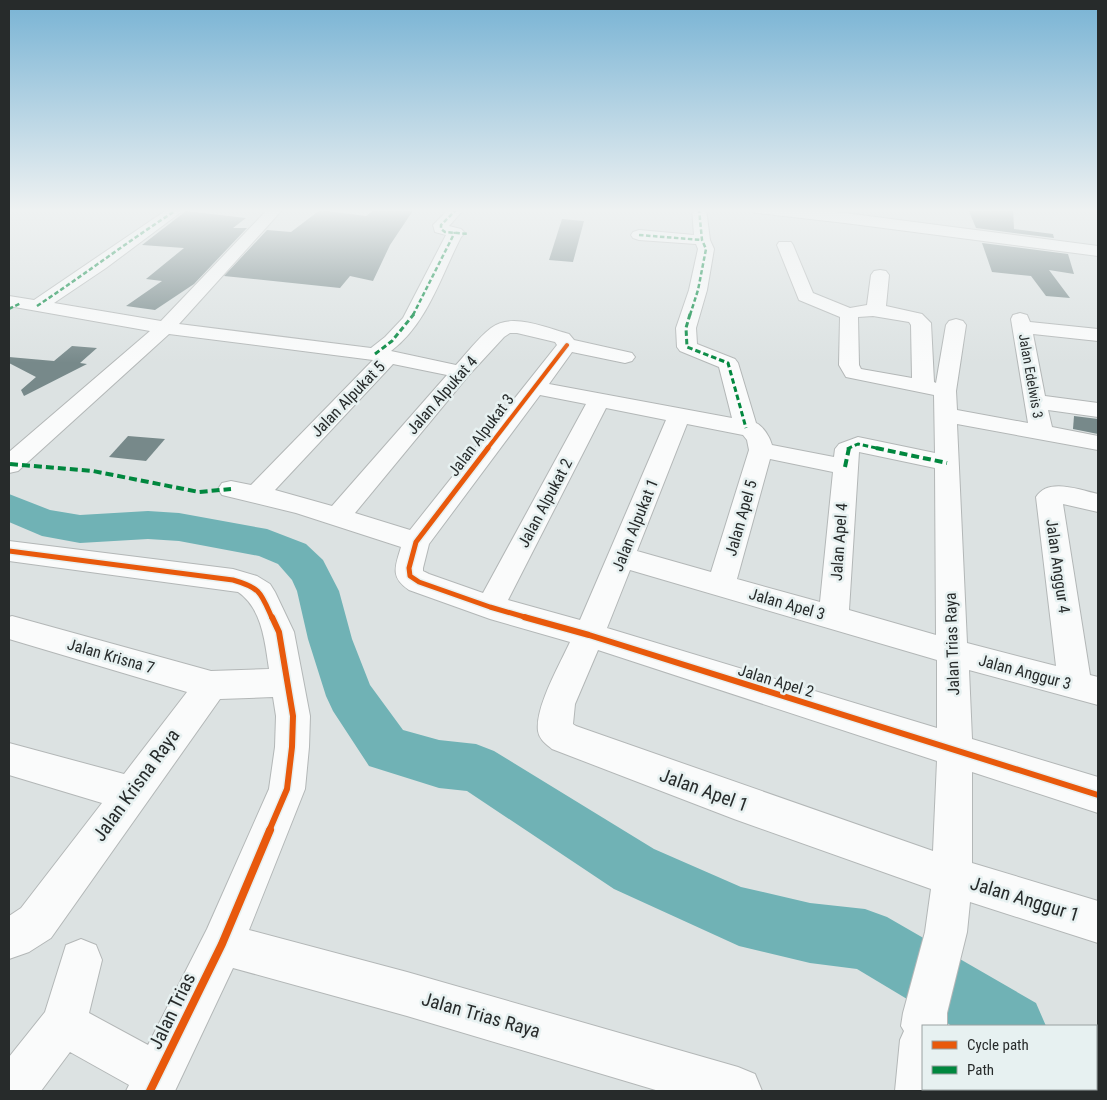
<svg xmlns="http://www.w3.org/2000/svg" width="1107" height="1100" font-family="'Roboto Condensed',sans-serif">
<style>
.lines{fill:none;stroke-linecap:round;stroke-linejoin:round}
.river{fill:#70b2b5;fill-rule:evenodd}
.building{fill:#77898a}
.minor-casing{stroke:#b3b7b7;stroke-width:2}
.minor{fill:#fafbfb;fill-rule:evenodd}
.quiet-far2{stroke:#00873e;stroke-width:2.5;stroke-dasharray:4.5 2.5;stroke-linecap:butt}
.quiet-far1{stroke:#00873e;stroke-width:3;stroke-dasharray:5.5 3;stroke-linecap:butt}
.quiet{stroke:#00873e;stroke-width:4;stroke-dasharray:8 4;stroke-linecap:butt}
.cycleway-far3-casing{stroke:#e7f1f1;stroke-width:6}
.cycleway-far2-casing{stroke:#e7f1f1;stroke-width:8}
.cycleway-far1-casing{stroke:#e7f1f1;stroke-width:9}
.cycleway-casing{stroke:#e7f1f1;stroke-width:11}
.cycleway-far3{stroke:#e8590c;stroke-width:4}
.cycleway-far2{stroke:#e8590c;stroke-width:5}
.cycleway-far1{stroke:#e8590c;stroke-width:6}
.cycleway{stroke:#e8590c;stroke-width:8}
.labels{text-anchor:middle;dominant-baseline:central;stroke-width:5;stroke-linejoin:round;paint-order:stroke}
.far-street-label{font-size:14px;fill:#272b2b;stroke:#e7f1f1}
.street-label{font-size:16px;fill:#272b2b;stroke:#e7f1f1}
.near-street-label{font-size:19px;fill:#272b2b;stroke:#e7f1f1}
</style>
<rect width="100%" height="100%" fill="#dce2e2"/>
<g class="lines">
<!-- river -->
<g class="river">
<path d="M9 494 50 510 80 515 148 511 179 513 267 529 306 544 323 560 339 591 352 639 370 685 403 730 439 740 476 744 494 751 654 849 741 887 810 903 865 909 887 917 1036 1003 1046 1026H952L857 969 810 963 739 946 614 889 467 791 439 788 369 766 333 711 326 696 308 639 297 591 292 580 278 564 259 556 179 541 148 539 80 543 42 536 9 522Z"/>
<path d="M1096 1042 1098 1043V1091H1068L1067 1089H1096Z"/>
</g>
</g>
<!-- building -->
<g class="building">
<path d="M375 209H414L390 245 373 281 350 276 340 288 224 276 267 230 291 232 320 210 366 216Z"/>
<path d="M968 209H1013L1014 229 1053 234 1054 238 976 228Z"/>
<path d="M186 211 246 218 233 228H247L194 284 155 310 126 306 162 281 146 279 184 248 142 245Z"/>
<path d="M562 219 584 221 573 262 549 260Z"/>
<path d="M982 243 1068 254 1074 274 1049 270 1070 298 1046 296 1031 276 992 272Z"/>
<path d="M72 346 97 348 80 363 87 364 24 396 21 390 36 377 9 363V357L54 361Z"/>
<path d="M1074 416 1098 419V434L1073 429Z"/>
<path d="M128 436 165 439 146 461 109 457Z"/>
</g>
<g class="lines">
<defs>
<g id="minor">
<path d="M168 209H185L106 268 54 303 161 321 268 209H283L179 324 371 348 385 337 403 318 446 235 435 232 433 225 449 209H464L449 226 461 229 465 233 461 237C441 276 427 324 391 351L456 365C467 353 478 338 491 328 512 312 546 328 569 334L574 340 632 353 635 357 632 361 625 363 572 352 549 384 732 418 719 367 680 351 677 347 676 328 689 290 698 249 696 244 639 240 633 238 631 235 633 232 639 230 694 235 692 209H706L710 240 714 249 707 290 696 328 697 344 735 359 738 363 756 423C763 426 770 437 772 445L834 457 835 449 839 444 858 437 935 453 934 395 846 377 839 365 840 317 799 300 777 245 779 242H791L793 245 813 293 850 308 867 305 871 275 874 271 880 270 886 271 889 275 886 306 922 314 931 323 934 382 936 383 946 325 949 321 956 319 963 321 966 325 956 391 957 410 1028 423 1011 319 1013 315 1020 313 1027 315 1030 322 1098 329V341L1033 334 1045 396 1098 403V417L1048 410 1052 427 1098 436V450L957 424 967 643 1056 666 1036 497C1048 477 1080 490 1098 494V512L1063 504 1090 675 1098 677V705L969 670 972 739 1098 777V813L972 772V863L1098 901V943L970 902 967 932 947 1013V1026H923V1089H943V1091H895L900 1040 904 1031 901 1026 903 1013 925 932 931 889 734 819 552 749C546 744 539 739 538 731 535 707 560 664 570 642L490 619 409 590C390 577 395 567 401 547L296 513 222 495 218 489 222 483 231 481 251 485 373 360 169 334 18 471 9 473V452L150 331 9 306V296L34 300ZM873 316 909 322 911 325 912 378 861 369 859 365 858 317ZM510 333H517L555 342 557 345 410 530 355 513 468 376 504 337ZM393 364 447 375 332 506 275 490ZM540 395 586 404 483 593 429 574 423 571V568L429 544ZM606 408 666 420 580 620 508 600ZM687 424 743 435 747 440 749 450 711 572 637 551ZM859 452 935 468 936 635 849 610ZM770 459 833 472 820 602 737 579ZM630 570 937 660V728L607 628ZM598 650 937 761 933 851 576 726 573 724 575 704Z"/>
<path d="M750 209H801L845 213 1098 246V256L845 223 757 213 752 212Z"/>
<path d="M9 541 233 569 257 576 270 584 275 592 294 632 310 716 309 747 305 789 249 930 407 972 738 1067 755 1074 762 1091H659L407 1016 233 968 175 1091H126L129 1085 70 1052 41 1091H9V1057L45 1012 66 945 81 939 96 945 102 960 89 1013 148 1045 207 929 269 789 275 747 276 716 273 697 220 699 51 938 29 952 9 959V916L21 908 102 803 9 775V743L124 774 187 692 9 639V617L12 616 211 671 269 669C265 642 262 608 238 592L9 561Z"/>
</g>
</defs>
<!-- minor casing -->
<use href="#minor" class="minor-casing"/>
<!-- minor -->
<use href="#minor" class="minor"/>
<!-- quiet-far2 -->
<g class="quiet-far2">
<path d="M457 209 441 225V229L445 232 469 234"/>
<path d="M639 235 702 240"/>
<path d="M37 306C85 274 130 240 178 209"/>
<path d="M9 309 21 303"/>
<path d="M413 315 455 232"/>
<path d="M690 315 698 290 706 249 702 240 699 209"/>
</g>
<!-- quiet-far1 -->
<g class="quiet-far1">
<path d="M690 314 686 328 687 347 728 363 746 428"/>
<path d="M375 354 392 341 414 314"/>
<path d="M847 449 858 444 881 449"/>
</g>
<!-- quiet -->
<g class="quiet">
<path d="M876 448 947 463"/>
<path d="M10 464 93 471 199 492 231 489"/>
<path d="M845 467 849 448"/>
</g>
<defs>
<path id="cycleway-far3" d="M487 449 567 345"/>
<g id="cycleway-far2">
<path d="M488 448 416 542 409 568 410 576 419 582 490 607 528 618"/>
<path d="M9 551 233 580C261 588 261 593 272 618"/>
</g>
<g id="cycleway-far1">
<path d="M524 617 589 635 1098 795"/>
<path d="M269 831 287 789 292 747 293 716 279 632 272 617"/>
</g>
<path id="cycleway" d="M150 1091 222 944 270 830"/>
</defs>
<!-- cycleway-far3 casing -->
<use href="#cycleway-far3" class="cycleway-far3-casing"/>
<!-- cycleway-far2 casing -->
<use href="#cycleway-far2" class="cycleway-far2-casing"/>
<!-- cycleway-far1 casing -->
<use href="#cycleway-far1" class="cycleway-far1-casing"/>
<!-- cycleway casing -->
<use href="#cycleway" class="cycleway-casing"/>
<!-- cycleway-far3 -->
<use href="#cycleway-far3" class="cycleway-far3"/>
<!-- cycleway-far2 -->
<use href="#cycleway-far2" class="cycleway-far2"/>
<!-- cycleway-far1 -->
<use href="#cycleway-far1" class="cycleway-far1"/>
<!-- cycleway -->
<use href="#cycleway" class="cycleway"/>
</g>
<!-- sky -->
<linearGradient id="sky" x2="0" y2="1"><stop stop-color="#78b3d4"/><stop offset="0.58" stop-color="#eff2f2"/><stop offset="1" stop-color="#eff2f2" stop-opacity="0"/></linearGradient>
<rect width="1107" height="363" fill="url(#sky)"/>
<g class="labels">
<!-- far-street labels -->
<g class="far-street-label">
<text transform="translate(1031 376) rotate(80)">Jalan Edelwis 3</text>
</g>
<!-- street labels -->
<g class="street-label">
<text transform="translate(442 395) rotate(-49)">Jalan Alpukat 4</text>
<text transform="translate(348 399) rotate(-46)">Jalan Alpukat 5</text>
<text transform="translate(481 435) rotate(-53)">Jalan Alpukat 3</text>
<text transform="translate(545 503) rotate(-62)">Jalan Alpukat 2</text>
<text transform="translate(741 518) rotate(-74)">Jalan Apel 5</text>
<text transform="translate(635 525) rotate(-68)">Jalan Alpukat 1</text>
<text transform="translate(839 542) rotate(-86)">Jalan Apel 4</text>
<text transform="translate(1058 566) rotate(82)">Jalan Anggur 4</text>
<text transform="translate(787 604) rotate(16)">Jalan Apel 3</text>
<text transform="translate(952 644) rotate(-92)">Jalan Trias Raya</text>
<text transform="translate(111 656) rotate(16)">Jalan Krisna 7</text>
<text transform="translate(1025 672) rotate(15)">Jalan Anggur 3</text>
<text transform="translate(776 681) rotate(17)">Jalan Apel 2</text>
</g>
<!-- near-street labels -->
<g class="near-street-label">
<text transform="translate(136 785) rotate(-54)">Jalan Krisna Raya</text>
<text transform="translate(704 790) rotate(20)">Jalan Apel 1</text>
<text transform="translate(1025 899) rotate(17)">Jalan Anggur 1</text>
<text transform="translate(172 1011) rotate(-64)">Jalan Trias</text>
<text transform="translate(481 1015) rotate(16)">Jalan Trias Raya</text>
</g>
</g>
<!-- border -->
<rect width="1107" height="1100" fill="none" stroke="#272b2b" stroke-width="20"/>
<!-- legend -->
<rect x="922" y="1025" width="175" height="65" fill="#e7f1f1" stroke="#9aa2a2"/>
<rect x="932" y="1041" width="25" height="8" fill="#e8590c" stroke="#9aa2a2"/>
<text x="967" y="1050" font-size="15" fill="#272b2b">Cycle path</text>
<rect x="932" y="1066" width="25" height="8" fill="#00873e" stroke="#9aa2a2"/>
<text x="967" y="1075" font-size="15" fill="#272b2b">Path</text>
</svg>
